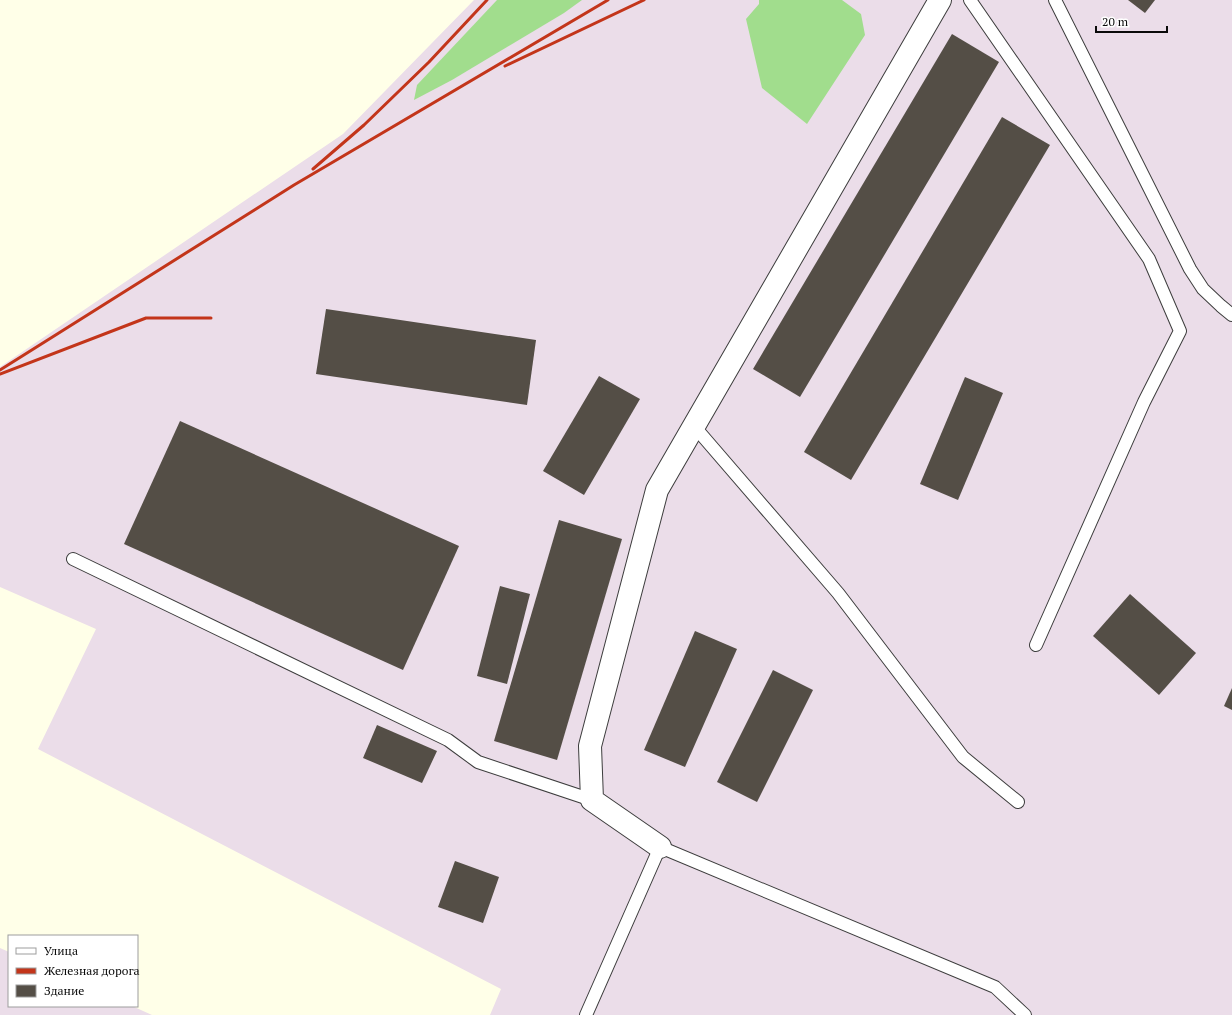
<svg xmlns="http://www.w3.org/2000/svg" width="1232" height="1015" font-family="'PT Serif',serif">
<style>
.industrial{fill:#ebdde9}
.forest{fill:#a1dd8d}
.building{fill:#544e46}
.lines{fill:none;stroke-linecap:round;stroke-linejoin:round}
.service-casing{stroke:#3d3d3d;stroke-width:14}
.minor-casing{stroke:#3d3d3d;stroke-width:24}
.service{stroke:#fff;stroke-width:12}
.minor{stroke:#fff;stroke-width:22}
.rail{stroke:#c3351a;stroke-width:3}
</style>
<rect width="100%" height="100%" fill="#ffffe8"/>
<!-- industrial -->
<g class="industrial">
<path d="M474 0H1232V1015H490L501 989 38 749 96 629 0 587V367L343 134Z"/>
<path d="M0 948 9 952V1006H132L152 1015H0Z"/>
</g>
<!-- forest -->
<g class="forest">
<path d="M497 0H582L564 13 452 80 414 100 417 85Z"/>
<path d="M759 0H842L861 14 865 35 807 124 762 88 746 19 759 4Z"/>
</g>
<!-- building -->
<g class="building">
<path d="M1128 0H1155L1145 13Z"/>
<path d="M952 34 999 62 800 397 753 369Z"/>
<path d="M1002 117 1050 145 851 480 804 452Z"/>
<path d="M326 309 536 340 527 405 316 374Z"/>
<path d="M599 376 640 399 584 495 543 471Z"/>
<path d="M965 377 1003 393 958 500 920 484Z"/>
<path d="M180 421 459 546 403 670 124 544Z"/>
<path d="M559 520 622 539 557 760 494 741Z"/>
<path d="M500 586 530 594 507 684 477 676Z"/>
<path d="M1130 594 1196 653 1159 695 1093 636Z"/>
<path d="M695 631 737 649 685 767 644 750Z"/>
<path d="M773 670 813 690 757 802 717 782Z"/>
<path d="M1232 688V710L1224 706Z"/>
<path d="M377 725 437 751 422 783 363 758Z"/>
<path d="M455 861 499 877 483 923 438 907Z"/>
</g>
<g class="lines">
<defs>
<g id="service">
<path d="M970 0 1149 259 1180 331 1144 402 1036 645"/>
<path d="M1055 0 1190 269 1203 289 1221 306 1232 315"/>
<path d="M694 426 838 593 963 757 1018 802"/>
<path d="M73 559 448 740 478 762 592 800"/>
<path d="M586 1015 660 847 995 987 1025 1015"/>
</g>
<path id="minor" d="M660 847 592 800 590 746 657 490 940 0"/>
</defs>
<!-- service casing -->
<use href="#service" class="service-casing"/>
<!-- minor casing -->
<use href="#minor" class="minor-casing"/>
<!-- service -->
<use href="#service" class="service"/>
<!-- minor -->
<use href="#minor" class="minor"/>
<!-- rail -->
<g class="rail">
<path d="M505 66 644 0"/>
<path d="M313 169 364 125 429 62 487 0"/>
<path d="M0 370 294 185 608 0"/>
<path d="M0 374 146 318H211"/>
</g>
</g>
<!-- legend -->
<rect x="8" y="935" width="130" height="72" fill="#ffffff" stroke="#9d9d9d"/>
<rect x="16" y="948" width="20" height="6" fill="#ffffff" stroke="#9d9d9d"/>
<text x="44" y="955" font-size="12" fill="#0a0a0a">Улица</text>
<rect x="16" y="968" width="20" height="6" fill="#c3351a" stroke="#9d9d9d"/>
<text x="44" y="975" font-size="12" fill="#0a0a0a">Железная дорога</text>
<rect x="16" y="985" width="20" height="12" fill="#544e46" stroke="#9d9d9d"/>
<text x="44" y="995" font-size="12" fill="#0a0a0a">Здание</text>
<!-- scale -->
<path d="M1096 26v6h71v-6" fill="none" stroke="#0a0a0a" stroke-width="2"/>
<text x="1102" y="26" font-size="12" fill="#0a0a0a" stroke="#ffffff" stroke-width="3" paint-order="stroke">20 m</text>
</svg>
